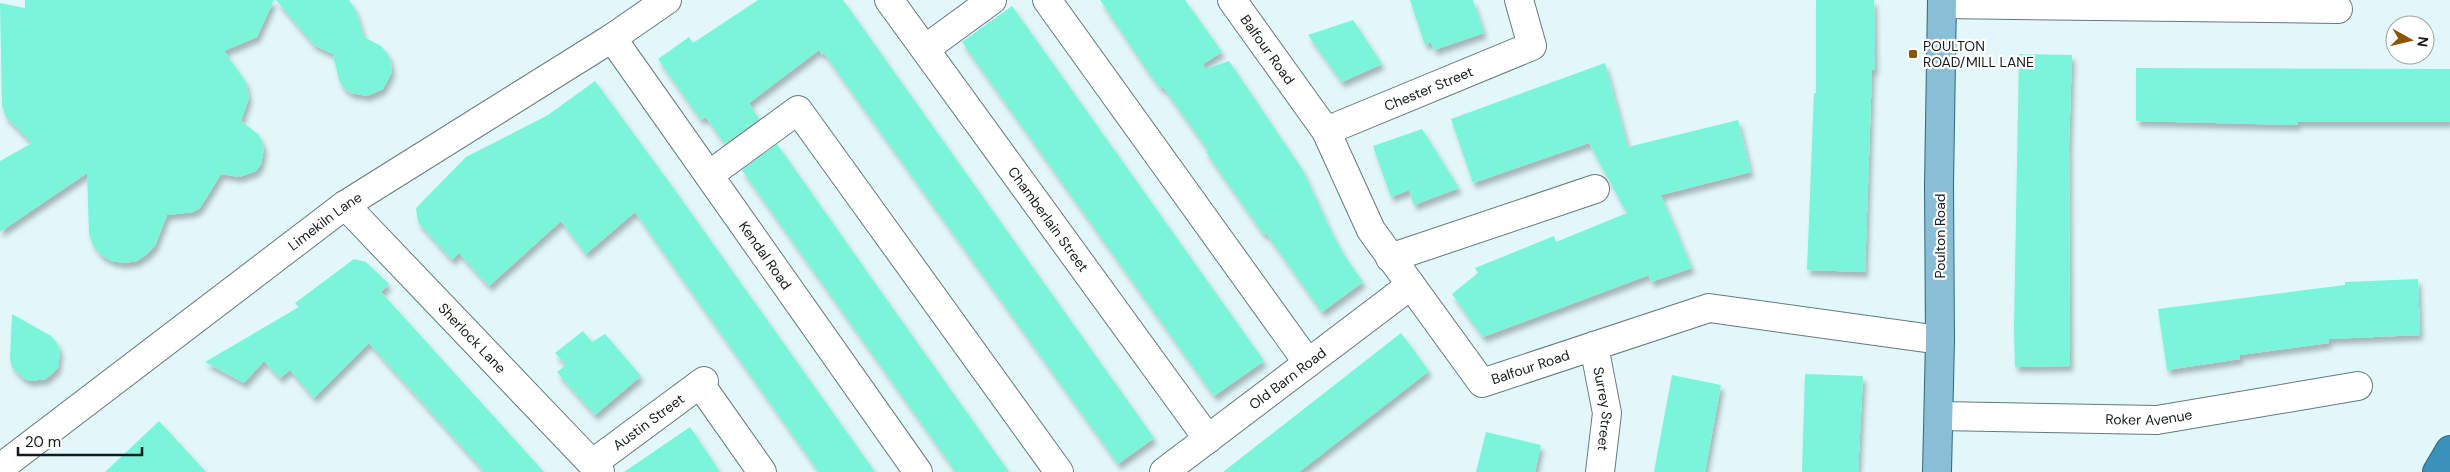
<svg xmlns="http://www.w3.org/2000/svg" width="2450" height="472" font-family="'DM Sans',sans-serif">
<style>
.building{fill:#7af5da;filter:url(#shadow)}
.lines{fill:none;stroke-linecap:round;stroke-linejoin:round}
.minor-casing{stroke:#66797b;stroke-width:30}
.major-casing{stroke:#2c6883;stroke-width:30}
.highway-casing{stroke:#2c6883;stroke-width:30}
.minor{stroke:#fff;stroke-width:28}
.major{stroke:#89bed6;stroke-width:28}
.highway{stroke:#3a92ba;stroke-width:28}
.poi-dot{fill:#8b5605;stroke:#fff;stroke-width:2}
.labels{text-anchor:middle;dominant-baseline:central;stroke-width:4.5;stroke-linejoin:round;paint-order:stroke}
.poi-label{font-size:14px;fill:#131b1c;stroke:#fff;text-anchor:start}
.street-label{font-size:14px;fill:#131b1c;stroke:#fff}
</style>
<defs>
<filter id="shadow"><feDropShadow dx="3" dy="5.5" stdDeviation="2.5" flood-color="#0004"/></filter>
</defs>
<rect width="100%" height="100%" fill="#e2f7fa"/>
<!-- building -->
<g class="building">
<path d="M25 0H274L257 37 224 51 246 82 249 98 241 121 258 134 262 141 264 149 261 164 256 171 239 177 221 174 200 208 193 212 167 215 155 246 147 254 137 261 124 263 112 261 101 255 93 245 89 234 87 173 0 232V161L32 143 6 117 2 106 0 3 25 8Z"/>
<path d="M276 0H349L356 11 364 37 381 46 388 54 391 63 392 72 383 89 367 96 351 93 344 88 339 80 333 54 314 45Z"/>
<path d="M758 0H843L1154 438 1118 464 824 53 822 55 819 50 749 103 759 119 725 144 706 117 701 120 658 59 689 37 693 43Z"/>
<path d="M1100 0H1185L1222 52 1203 64 1205 69 1229 61 1302 169 1332 233 1344 255 1363 282 1322 312 1266 233 1264 235 1206 152 1208 150 1163 87 1161 89 1147 70Z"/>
<path d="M1410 0H1473L1484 33 1434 50 1431 42 1425 45Z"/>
<path d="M1816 0H1874L1875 70H1872L1865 272 1807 270 1814 93H1816Z"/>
<path d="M1012 6 1264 361 1214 396 962 42Z"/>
<path d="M1353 20 1382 64 1342 82 1308 35Z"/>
<path d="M2019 54 2072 55 2069 147 2070 366 2015 367 2014 327Z"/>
<path d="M1605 63 1628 147 1738 120 1751 172 1661 195 1692 268 1651 282 1649 275 1483 337 1452 294 1478 273 1475 268 1554 236 1556 242 1627 213 1589 143 1473 183 1451 119Z"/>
<path d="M2136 68 2450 69V122H2298L2297 125 2136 121Z"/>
<path d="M595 81 674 189 875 472H819L635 212 586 254 561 221 489 286 459 253 452 260 418 222 416 208 466 157 548 115Z"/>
<path d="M1422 129 1459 188 1414 205 1409 190 1391 197 1373 146Z"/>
<path d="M777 144 872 279 1009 472H956L793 242 742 170Z"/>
<path d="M354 259 366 262 389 284 381 292 544 472H485L369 343 314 398 290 370 280 378 264 361 244 383 205 362 299 307 295 303Z"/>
<path d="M2418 279 2420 335 2329 339V343L2240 355V359L2167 370 2158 309 2345 285V282Z"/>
<path d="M12 314 51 336 57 343 60 351 58 368 46 379 30 381 23 378 12 367 10 359Z"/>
<path d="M583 331 592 342 605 334 641 376 595 415 557 372 566 365 555 353Z"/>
<path d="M1401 333 1429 371 1299 472H1223Z"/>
<path d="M1805 374 1863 376 1858 472H1802Z"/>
<path d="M1672 375 1721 385 1705 472H1654Z"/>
<path d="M159 421 206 472H105L140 439Z"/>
<path d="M690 427 720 472H624Z"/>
<path d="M1486 432 1541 445 1535 472H1476Z"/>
</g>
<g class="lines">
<defs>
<g id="minor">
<path id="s1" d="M889 0 1208 439"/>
<path d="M1047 0 1308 363"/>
<path id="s2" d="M1232 0 1326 131 1371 230 1482 383 1709 308 1940 340"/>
<path d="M1942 4 2338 9"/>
<path id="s3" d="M612 38 918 472"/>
<path d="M925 49 992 0"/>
<path id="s4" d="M1326 131 1532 46 1519 0"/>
<path d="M709 175 798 110 1059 472"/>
<path id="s5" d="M345 205 600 472"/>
<path d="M1390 258 1595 189"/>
<path id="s6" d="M1594 346 1607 413 1600 472"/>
<path d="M700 384 762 472"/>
<path id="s7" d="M1939 416 2157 420 2358 386"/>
<path id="s8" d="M593 463 704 381"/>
<path id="s9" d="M0 468 345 205 612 38 667 0"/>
<path id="s10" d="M1164 472 1411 285"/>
</g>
<path id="major" d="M1937 472 1940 340 1939 185 1942 0"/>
<path id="highway" d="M2437 472 2450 450"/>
</defs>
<!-- minor casing -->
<use href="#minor" class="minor-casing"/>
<!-- major casing -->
<use href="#major" class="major-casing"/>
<!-- highway casing -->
<use href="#highway" class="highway-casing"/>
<!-- minor -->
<use href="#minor" class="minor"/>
<!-- major -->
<use href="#major" class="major"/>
<!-- highway -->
<use href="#highway" class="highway"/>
</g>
<!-- markers -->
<rect class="poi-dot" x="1908" y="49" width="10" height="10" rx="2.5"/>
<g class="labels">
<!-- poi labels -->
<g class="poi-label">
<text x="1923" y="46">POULTON<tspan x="1923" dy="16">ROAD/MILL LANE</tspan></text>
</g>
<!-- street labels -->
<g class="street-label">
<text stroke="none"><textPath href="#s2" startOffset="61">Balfour Road</textPath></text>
<text stroke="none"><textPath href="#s4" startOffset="111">Chester Street</textPath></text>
<text stroke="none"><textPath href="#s1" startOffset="271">Chamberlain Street</textPath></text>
<text stroke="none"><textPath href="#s9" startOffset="408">Limekiln Lane</textPath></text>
<text transform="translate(1940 236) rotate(-90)">Poulton Road</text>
<text stroke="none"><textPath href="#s3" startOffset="266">Kendal Road</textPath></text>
<text stroke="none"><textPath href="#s5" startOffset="184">Sherlock Lane</textPath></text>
<text stroke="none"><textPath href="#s2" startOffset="510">Balfour Road</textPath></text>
<text stroke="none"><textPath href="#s10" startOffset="155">Old Barn Road</textPath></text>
<text stroke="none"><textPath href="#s6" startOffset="64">Surrey Street</textPath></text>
<text stroke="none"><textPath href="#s7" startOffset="210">Roker Avenue</textPath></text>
<text stroke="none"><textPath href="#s8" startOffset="69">Austin Street</textPath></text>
</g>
</g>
<!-- north arrow -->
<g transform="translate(2410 40) rotate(98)"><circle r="24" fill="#ffffff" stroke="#a1a4a4"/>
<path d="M0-4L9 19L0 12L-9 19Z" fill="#8b5605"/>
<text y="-8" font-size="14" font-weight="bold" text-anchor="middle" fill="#131b1c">N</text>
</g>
<!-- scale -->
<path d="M18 447v8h124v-8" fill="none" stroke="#131b1c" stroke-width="2.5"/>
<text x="25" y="447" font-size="15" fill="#131b1c" stroke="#ffffff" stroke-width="4" paint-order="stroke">20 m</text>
</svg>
